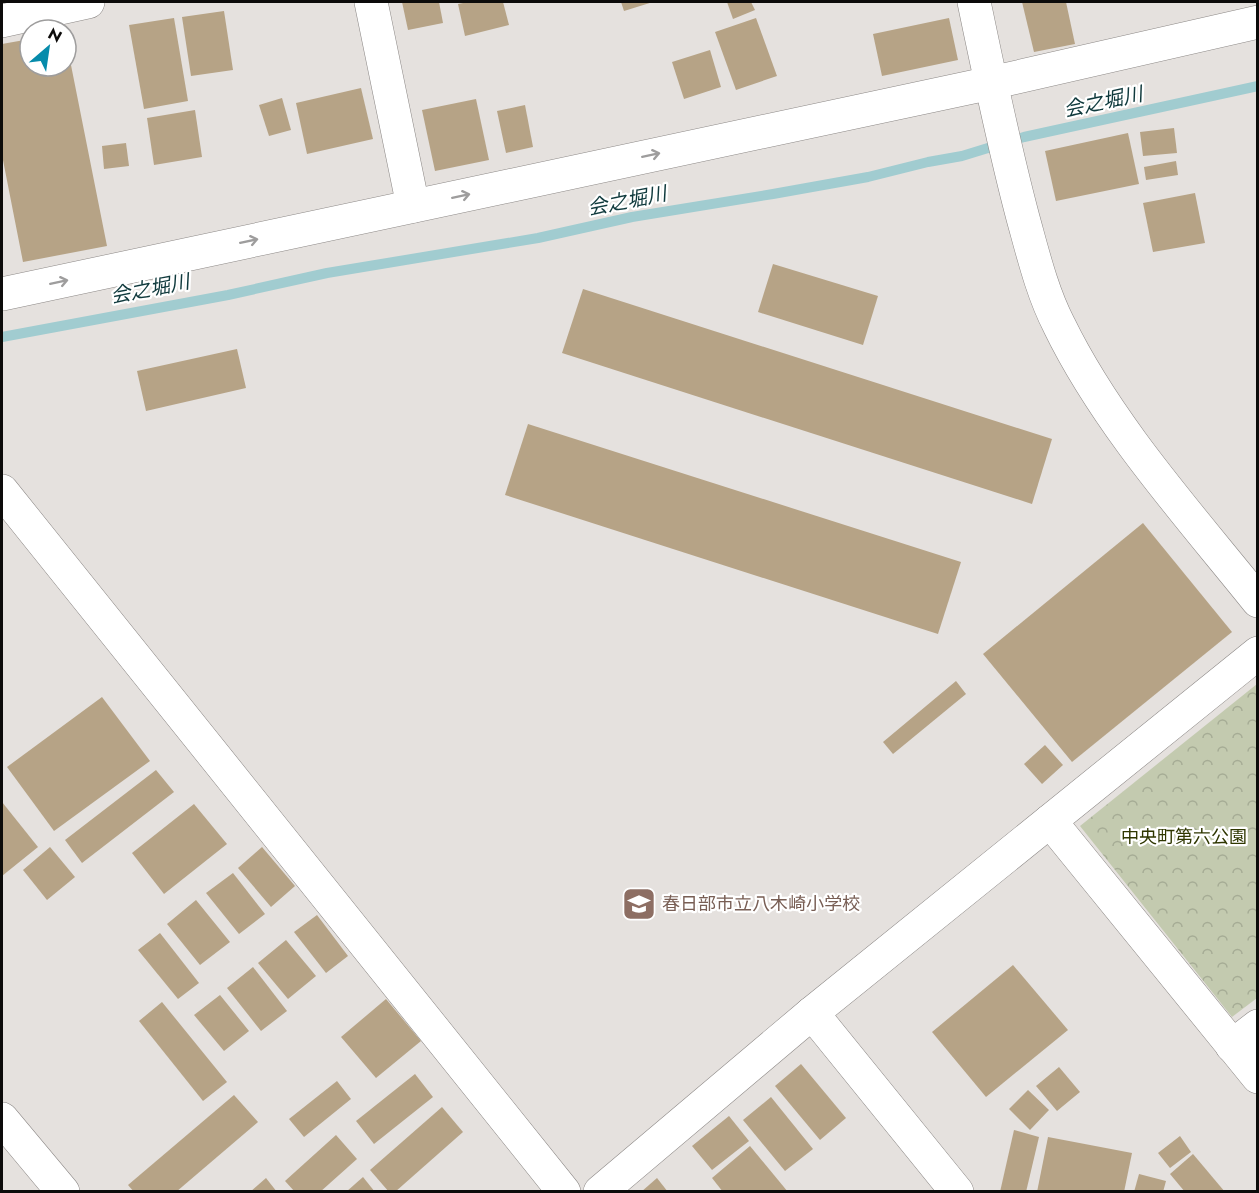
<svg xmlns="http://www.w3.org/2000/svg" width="1259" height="1193" font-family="Jost,'Noto Sans JP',sans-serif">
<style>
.park{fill:url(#park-crowns)}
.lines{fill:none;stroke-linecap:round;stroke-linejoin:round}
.stream{stroke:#a1ccd0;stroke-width:10}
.building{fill:#b6a386}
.minor-casing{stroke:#8c8886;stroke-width:34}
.minor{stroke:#fff;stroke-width:33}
.oneway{stroke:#9e9d9d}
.labels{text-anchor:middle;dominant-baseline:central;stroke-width:4.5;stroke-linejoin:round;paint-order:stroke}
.park-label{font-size:18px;fill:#2f3700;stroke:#fff}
.education-label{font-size:18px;fill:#785e54;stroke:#fff;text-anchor:start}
.water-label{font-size:20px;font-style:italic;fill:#0f393c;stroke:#fff}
</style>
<defs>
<pattern id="park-crowns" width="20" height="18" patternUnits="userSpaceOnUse" patternTransform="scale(1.5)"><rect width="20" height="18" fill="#c3caaf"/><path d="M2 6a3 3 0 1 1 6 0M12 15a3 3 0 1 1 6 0" fill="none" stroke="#a6ac95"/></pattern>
</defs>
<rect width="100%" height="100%" fill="#e5e1de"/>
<!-- park -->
<path class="park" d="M1257 684V998L1232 1017 1080 826Z"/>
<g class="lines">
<!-- stream -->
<path class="stream" d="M2 337 228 295 327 273 538 238 632 217 773 194 868 177 928 162 962 156 1024 137 1258 86"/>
</g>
<!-- building -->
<g class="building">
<path d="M402 2H439L443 23 408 30Z"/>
<path d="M468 2H503L509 25 465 36 458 4Z"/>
<path d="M621 2H653L624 11Z"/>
<path d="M727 2H751L755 10 733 19Z"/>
<path d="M1022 2H1066L1075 44 1034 52Z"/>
<path d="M224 11 233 70 191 76 182 17Z"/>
<path d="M174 18 188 101 144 109 129 25Z"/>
<path d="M756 18 777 76 736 90 715 32Z"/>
<path d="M949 18 958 60 882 76 873 34Z"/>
<path d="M30 39V66H66L67 45 107 246 23 262 2 155V44Z"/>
<path d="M710 50 721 87 684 99 672 62Z"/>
<path d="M361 88 373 139 307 154 296 103Z"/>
<path d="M282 98 291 130 269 136 259 105Z"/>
<path d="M476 99 489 160 435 171 422 110Z"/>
<path d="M525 105 533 147 506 153 497 111Z"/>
<path d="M195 110 202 157 154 165 147 118Z"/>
<path d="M1174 128 1177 153 1143 156 1140 132Z"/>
<path d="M1128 133 1139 184 1056 201 1045 151Z"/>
<path d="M126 143 129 166 104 169 102 146Z"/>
<path d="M1176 161 1178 175 1146 180 1144 167Z"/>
<path d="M1195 193 1205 243 1153 252 1143 203Z"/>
<path d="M773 264 878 296 863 345 758 312Z"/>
<path d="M583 289 1052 439 1032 504 562 353Z"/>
<path d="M237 349 246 388 146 411 137 371Z"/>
<path d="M528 424 961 562 938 634 505 495Z"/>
<path d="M1143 523 1232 632 1072 762 983 654Z"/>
<path d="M956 681 966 694 893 754 883 742Z"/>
<path d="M102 697 150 761 54 831 7 767Z"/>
<path d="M1045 745 1063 765 1042 784 1024 764Z"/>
<path d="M156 770 174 792 82 863 65 840Z"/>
<path d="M2 802 38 847 2 876Z"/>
<path d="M194 804 227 844 164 894 132 853Z"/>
<path d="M50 847 75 877 47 900 23 870Z"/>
<path d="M262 847 295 886 271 907 238 868Z"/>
<path d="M233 873 265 914 239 934 206 893Z"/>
<path d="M196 900 230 942 200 965 167 924Z"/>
<path d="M317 915 348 956 326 973 294 932Z"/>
<path d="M160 933 199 983 178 999 138 950Z"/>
<path d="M286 940 316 976 288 999 258 963Z"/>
<path d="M1013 965 1068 1030 986 1097 932 1032Z"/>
<path d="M253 967 287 1011 261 1031 227 988Z"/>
<path d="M220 995 249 1031 224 1051 194 1015Z"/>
<path d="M386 999 421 1041 376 1078 341 1037Z"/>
<path d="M162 1002 227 1082 203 1101 139 1021Z"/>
<path d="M801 1064 846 1118 820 1140 775 1086Z"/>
<path d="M1059 1067 1080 1092 1057 1111 1036 1086Z"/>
<path d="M415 1074 433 1097 374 1144 356 1121Z"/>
<path d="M337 1081 351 1099 304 1137 289 1119Z"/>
<path d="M1028 1090 1049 1110 1030 1130 1009 1109Z"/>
<path d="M234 1095 258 1122 176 1192H134L128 1185Z"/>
<path d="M771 1097 813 1149 785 1171 743 1120Z"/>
<path d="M442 1107 463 1132 395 1192H389L370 1170Z"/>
<path d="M729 1116 749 1141 712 1170 692 1146Z"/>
<path d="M1014 1130 1039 1137 1026 1192H1000Z"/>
<path d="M336 1135 357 1159 320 1192H295L285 1181Z"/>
<path d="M1180 1136 1191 1152 1170 1168 1158 1153Z"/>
<path d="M1048 1137 1132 1153 1124 1192H1037Z"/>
<path d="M750 1146 788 1192H723L712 1178Z"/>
<path d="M1193 1154 1225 1192H1185L1170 1174Z"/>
<path d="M1139 1174 1166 1181 1163 1192H1134Z"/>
<path d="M363 1177 375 1192H346Z"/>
<path d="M266 1178 277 1192H250Z"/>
<path d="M657 1178 668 1192H641Z"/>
</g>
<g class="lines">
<defs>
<g id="minor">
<path d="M371 2 413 206"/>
<path d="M974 2C989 74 1004 147 1023 218 1033 254 1042 292 1059 325 1107 424 1189 515 1258 601"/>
<path d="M2 21 88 2"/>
<path d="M2 294 991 83 1258 22"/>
<path d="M2 491 564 1192"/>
<path d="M1050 821 1258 1077"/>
<path d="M812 1013 957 1192"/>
<path d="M1232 1046 1258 1026"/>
<path d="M2 1119 63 1192"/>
<path d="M600 1192 812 1013 1258 653"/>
</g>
</defs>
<!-- minor casing -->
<use href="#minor" class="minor-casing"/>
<!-- minor -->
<use href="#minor" class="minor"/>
</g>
<!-- one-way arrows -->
<defs><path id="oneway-shaft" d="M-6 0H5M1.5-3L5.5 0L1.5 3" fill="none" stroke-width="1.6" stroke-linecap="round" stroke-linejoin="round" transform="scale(1.5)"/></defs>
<g class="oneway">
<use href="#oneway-shaft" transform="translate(651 155) rotate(-12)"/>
<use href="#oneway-shaft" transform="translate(461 196) rotate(-12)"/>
<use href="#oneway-shaft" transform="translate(249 241) rotate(-12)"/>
<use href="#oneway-shaft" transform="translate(59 282) rotate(-12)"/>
</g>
<!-- icons -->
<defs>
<symbol id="school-square" viewBox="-11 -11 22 22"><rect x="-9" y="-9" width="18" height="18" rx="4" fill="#8d6e63" stroke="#fff"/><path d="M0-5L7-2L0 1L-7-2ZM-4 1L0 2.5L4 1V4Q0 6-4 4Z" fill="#fff"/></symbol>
</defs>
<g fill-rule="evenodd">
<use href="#school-square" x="620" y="885" width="38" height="38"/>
</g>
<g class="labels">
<!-- park labels -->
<g class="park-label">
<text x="1184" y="837">中央町第六公園</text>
</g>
<!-- education labels -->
<g class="education-label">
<text x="662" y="904">春日部市立八木崎小学校</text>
</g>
<!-- water labels -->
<g class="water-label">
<text transform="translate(1103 102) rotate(-12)">会之堀川</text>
<text transform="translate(627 201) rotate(-11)">会之堀川</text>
<text transform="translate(150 289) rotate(-11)">会之堀川</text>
</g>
</g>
<!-- border -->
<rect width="1259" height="1193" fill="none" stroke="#0c0b0a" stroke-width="6"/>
<!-- north arrow -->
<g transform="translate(48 48) rotate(29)"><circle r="28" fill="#ffffff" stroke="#9e9d9d" stroke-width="1.5"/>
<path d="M0-4.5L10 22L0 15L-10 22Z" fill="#068bab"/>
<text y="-9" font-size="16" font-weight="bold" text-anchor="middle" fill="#0c0b0a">N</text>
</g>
</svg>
